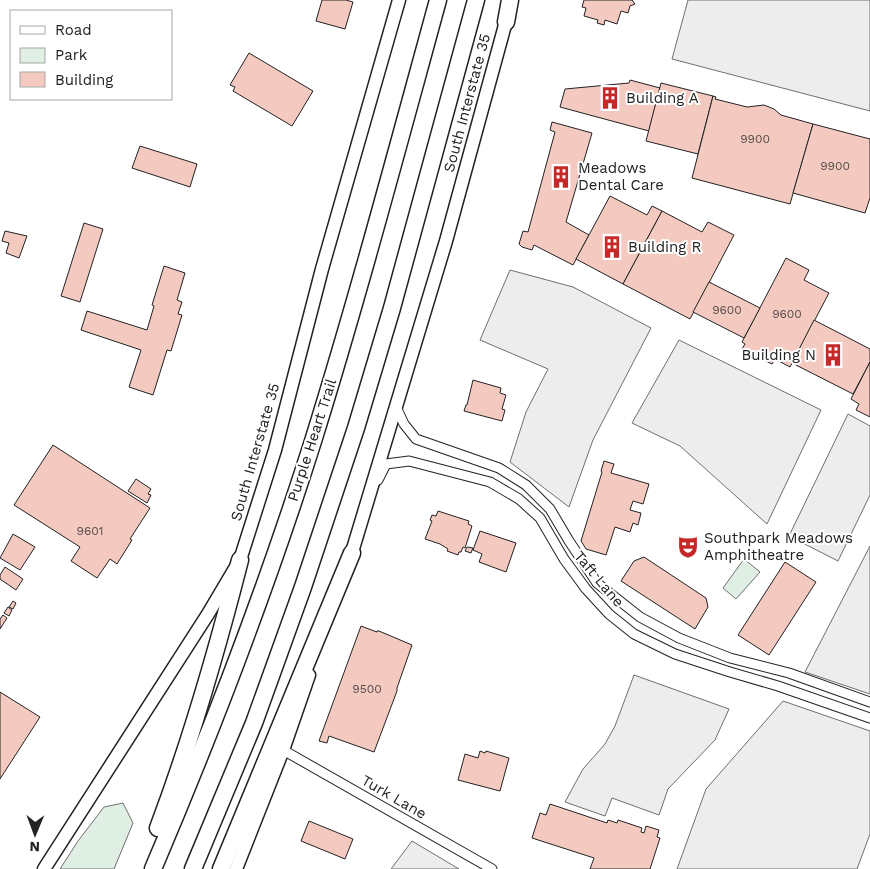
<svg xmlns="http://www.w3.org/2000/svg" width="870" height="869" font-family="'Work Sans',sans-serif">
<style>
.green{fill:#e0efe3;stroke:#6f6f6f}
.parking{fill:#ededed;stroke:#6f6f6f}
.building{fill:#f3c9c0;stroke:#222}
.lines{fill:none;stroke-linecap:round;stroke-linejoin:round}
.minor-casing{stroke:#222;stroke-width:11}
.secondary-casing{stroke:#222;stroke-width:15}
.motorway-casing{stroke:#222;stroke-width:19}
.minor{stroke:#fff;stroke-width:9}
.secondary{stroke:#fff;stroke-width:12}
.motorway{stroke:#fff;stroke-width:16}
.labels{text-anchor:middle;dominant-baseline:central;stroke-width:4;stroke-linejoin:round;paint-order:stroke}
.number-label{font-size:12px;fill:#564c4a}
.poi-label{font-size:15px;fill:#222;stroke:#fff;text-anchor:start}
.street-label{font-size:15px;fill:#222;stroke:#fff}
</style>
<rect width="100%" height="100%" fill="#fff"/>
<!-- green -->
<g class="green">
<path d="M744 559 760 572 736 599 723 588Z"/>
<path d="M123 803 133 823 114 869H60L78 841 104 807Z"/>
</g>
<!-- parking -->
<g class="parking">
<path d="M688 0H870V111L672 59Z"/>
<path d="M510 270 573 287 651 328 593 440 569 507 510 462 526 412 548 369 480 340Z"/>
<path d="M679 340 821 410 767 524 680 446 632 423Z"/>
<path d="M848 414 870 426V495L838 561 789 536Z"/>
<path d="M870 546V694L805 672Z"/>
<path d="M634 675 729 709 715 740 668 789 659 815 612 798 605 816 565 802 583 769 605 744 615 726Z"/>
<path d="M783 701 870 731V834L857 869H677L706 789Z"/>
<path d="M412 841 459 869H391Z"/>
</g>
<!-- building -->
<g class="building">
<path d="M322 0H346L353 2 345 29 316 21Z"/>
<path d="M584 0H632L635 4 630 6 628 13 621 11 617 24 605 20 604 25 597 23 598 20 584 16 586 8 582 7Z"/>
<path d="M249 53 313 91 292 126 233 91 235 87 230 85Z"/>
<path d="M630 80 660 88 649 131 560 107 565 89 629 83Z"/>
<path d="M661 83 713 96 698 154 646 141Z"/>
<path d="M713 96 716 97 715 99 747 107 764 105 774 109 781 115 813 124 790 204 692 178Z"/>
<path d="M552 122 592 133 566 222 589 235 573 265 534 245 532 250 522 247 519 244 523 231 528 232 555 132 550 130Z"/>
<path d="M813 124 870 139V198L865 213 793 193Z"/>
<path d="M140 146 197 164 190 187 132 168Z"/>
<path d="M610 196 647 215 652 206 662 211 623 284 576 259Z"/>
<path d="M662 211 702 232 708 222 734 235 690 319 623 284Z"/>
<path d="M84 223 103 229 80 302 61 296Z"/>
<path d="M5 231 27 236 19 258 6 253 9 243 2 241Z"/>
<path d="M786 258 809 270 804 280 829 293 790 367 775 359 772 364 742 349 745 344 742 342Z"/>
<path d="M164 266 185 273 177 300 182 302 178 314 182 315 171 351 167 350 153 395 129 387 141 350 81 330 87 311 147 330 154 306 152 305Z"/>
<path d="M709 282 760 308 744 338 693 312Z"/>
<path d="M814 320 870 349V362L853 394 792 363Z"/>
<path d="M870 362V417L856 410 859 404 851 399Z"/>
<path d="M473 380 501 388 500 393 506 395 502 409 505 410 502 421 464 411 466 405H467Z"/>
<path d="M53 445 150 508 130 539 132 540 117 564 110 559 97 578 71 561 80 547 14 505Z"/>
<path d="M604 461 614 464 611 473 649 484 643 504 633 501 630 510 641 513 638 525 633 523 630 532 615 527 606 555 586 549 581 541 602 472 601 471Z"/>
<path d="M136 479 151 489 148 494 151 495 147 503 128 491Z"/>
<path d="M438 511 469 521 468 524 472 526 465 548 463 547 461 552H459L458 555 447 551 448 549 440 544 425 539 432 521 430 520 432 515 436 516Z"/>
<path d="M480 531 516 543 506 572 479 562 482 554 473 550Z"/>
<path d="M13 534 35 547 20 570 0 558Z"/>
<path d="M467 547 473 548 471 553 465 551Z"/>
<path d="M644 557 706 598 708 607 695 629 621 581 634 561Z"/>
<path d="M785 562 816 582 769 655 738 635Z"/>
<path d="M5 567 23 579 16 590 0 579V575Z"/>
<path d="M13 601 16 603 13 609 9 607Z"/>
<path d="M8 607 12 610 9 616 4 613Z"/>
<path d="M3 615 7 618 0 629V619Z"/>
<path d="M361 626 377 632V631H379L412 645 397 688V691L374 752 329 736 327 743 319 741Z"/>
<path d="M0 692 40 717 0 779Z"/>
<path d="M480 751 485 753 486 751 509 758 500 791 458 780 465 754 478 758Z"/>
<path d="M550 804 607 823 608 820 617 823 618 820 642 828 641 832 644 833 646 826 659 830 657 837 660 838 650 869H590L594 858 532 838 540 813 546 815Z"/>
<path d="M309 821 353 839 345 859 301 841Z"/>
</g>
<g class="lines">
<defs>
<g id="minor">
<path d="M396 407 404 424 416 439 499 468 526 485 550 509 569 541 597 583 640 617 679 638 730 658 789 673 870 702"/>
<path d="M378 480 386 464 409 461 490 482 519 499 540 518 564 559 586 589 609 614 634 634 675 654 730 672 778 686 870 718"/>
<path d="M283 750 492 869"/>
</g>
<g id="secondary">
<path d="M349 562 446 241 508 14"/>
<path d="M44 869 208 614 240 560 275 450 322 269 399 0"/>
<path d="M236 869 283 750 309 675"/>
</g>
<g id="motorway">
<path d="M506 22 510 0"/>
<path d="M158 828C191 741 217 650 240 560"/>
<path d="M153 869C213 728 268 584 314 438 359 293 398 146 438 0"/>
<path d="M193 869 254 723 303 587 356 428 392 308 476 0"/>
<path d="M221 869 352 553"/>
</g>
</defs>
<!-- minor casing -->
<use href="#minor" class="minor-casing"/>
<!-- secondary casing -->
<use href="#secondary" class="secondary-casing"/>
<!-- motorway casing -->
<use href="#motorway" class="motorway-casing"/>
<!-- minor -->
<use href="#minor" class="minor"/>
<!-- secondary -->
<use href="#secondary" class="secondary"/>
<!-- motorway -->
<use href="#motorway" class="motorway"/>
</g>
<!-- icons -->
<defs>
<symbol id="building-bare" viewBox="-9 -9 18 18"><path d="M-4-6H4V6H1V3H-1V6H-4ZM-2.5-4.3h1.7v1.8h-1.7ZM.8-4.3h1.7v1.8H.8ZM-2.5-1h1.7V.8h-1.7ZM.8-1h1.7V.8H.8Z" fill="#c62828" stroke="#fff" stroke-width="2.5" paint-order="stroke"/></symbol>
<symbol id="theatre-bare" viewBox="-9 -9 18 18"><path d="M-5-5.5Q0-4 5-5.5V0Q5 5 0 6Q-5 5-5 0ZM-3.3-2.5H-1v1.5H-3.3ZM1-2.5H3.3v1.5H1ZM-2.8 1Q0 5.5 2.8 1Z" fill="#c62828" stroke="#fff" stroke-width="2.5" paint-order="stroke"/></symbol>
</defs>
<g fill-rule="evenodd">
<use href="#building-bare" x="594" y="82" width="32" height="32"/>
<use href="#building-bare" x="545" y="161" width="32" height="32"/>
<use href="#building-bare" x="596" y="231" width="32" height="32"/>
<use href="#building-bare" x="817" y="339" width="32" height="32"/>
<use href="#theatre-bare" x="672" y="531" width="32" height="32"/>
</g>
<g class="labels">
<!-- number labels -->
<g class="number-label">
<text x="755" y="139">9900</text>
<text x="835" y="166">9900</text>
<text x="727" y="310">9600</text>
<text x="787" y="314">9600</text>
<text x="90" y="531">9601</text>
<text x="367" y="689">9500</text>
</g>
<!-- poi labels -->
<g class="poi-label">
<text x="626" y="98">Building A</text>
<text x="578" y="168">Meadows<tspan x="578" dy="17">Dental Care</tspan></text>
<text x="628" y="247">Building R</text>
<text x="816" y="355" text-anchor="end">Building N</text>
<text x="704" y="538">Southpark Meadows<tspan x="704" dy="17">Amphitheatre</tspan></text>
</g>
<!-- street labels -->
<g class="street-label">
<text transform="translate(467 103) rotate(-75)">South Interstate 35</text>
<text transform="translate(312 440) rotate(-72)">Purple Heart Trail</text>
<text transform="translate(255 452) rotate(-74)">South Interstate 35</text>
<text transform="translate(599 579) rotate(50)">Taft Lane</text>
<text transform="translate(394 797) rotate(30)">Turk Lane</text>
</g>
</g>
<!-- legend -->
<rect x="10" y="10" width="162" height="90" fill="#ffffff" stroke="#a7a7a7"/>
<rect x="20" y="26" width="25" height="8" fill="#ffffff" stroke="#a7a7a7"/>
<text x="55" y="35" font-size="15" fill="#222222">Road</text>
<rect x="20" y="48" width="25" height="15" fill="#e0efe3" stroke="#a7a7a7"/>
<text x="55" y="60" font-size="15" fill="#222222">Park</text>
<rect x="20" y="72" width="25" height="15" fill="#f3c9c0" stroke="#a7a7a7"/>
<text x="55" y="85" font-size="15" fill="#222222">Building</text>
<!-- north arrow -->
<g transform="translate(35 834) rotate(181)" stroke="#ffffff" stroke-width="4" paint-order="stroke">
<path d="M0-4L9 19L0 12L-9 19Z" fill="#222222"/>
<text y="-8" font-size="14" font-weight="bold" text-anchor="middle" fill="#222222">N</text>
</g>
</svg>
